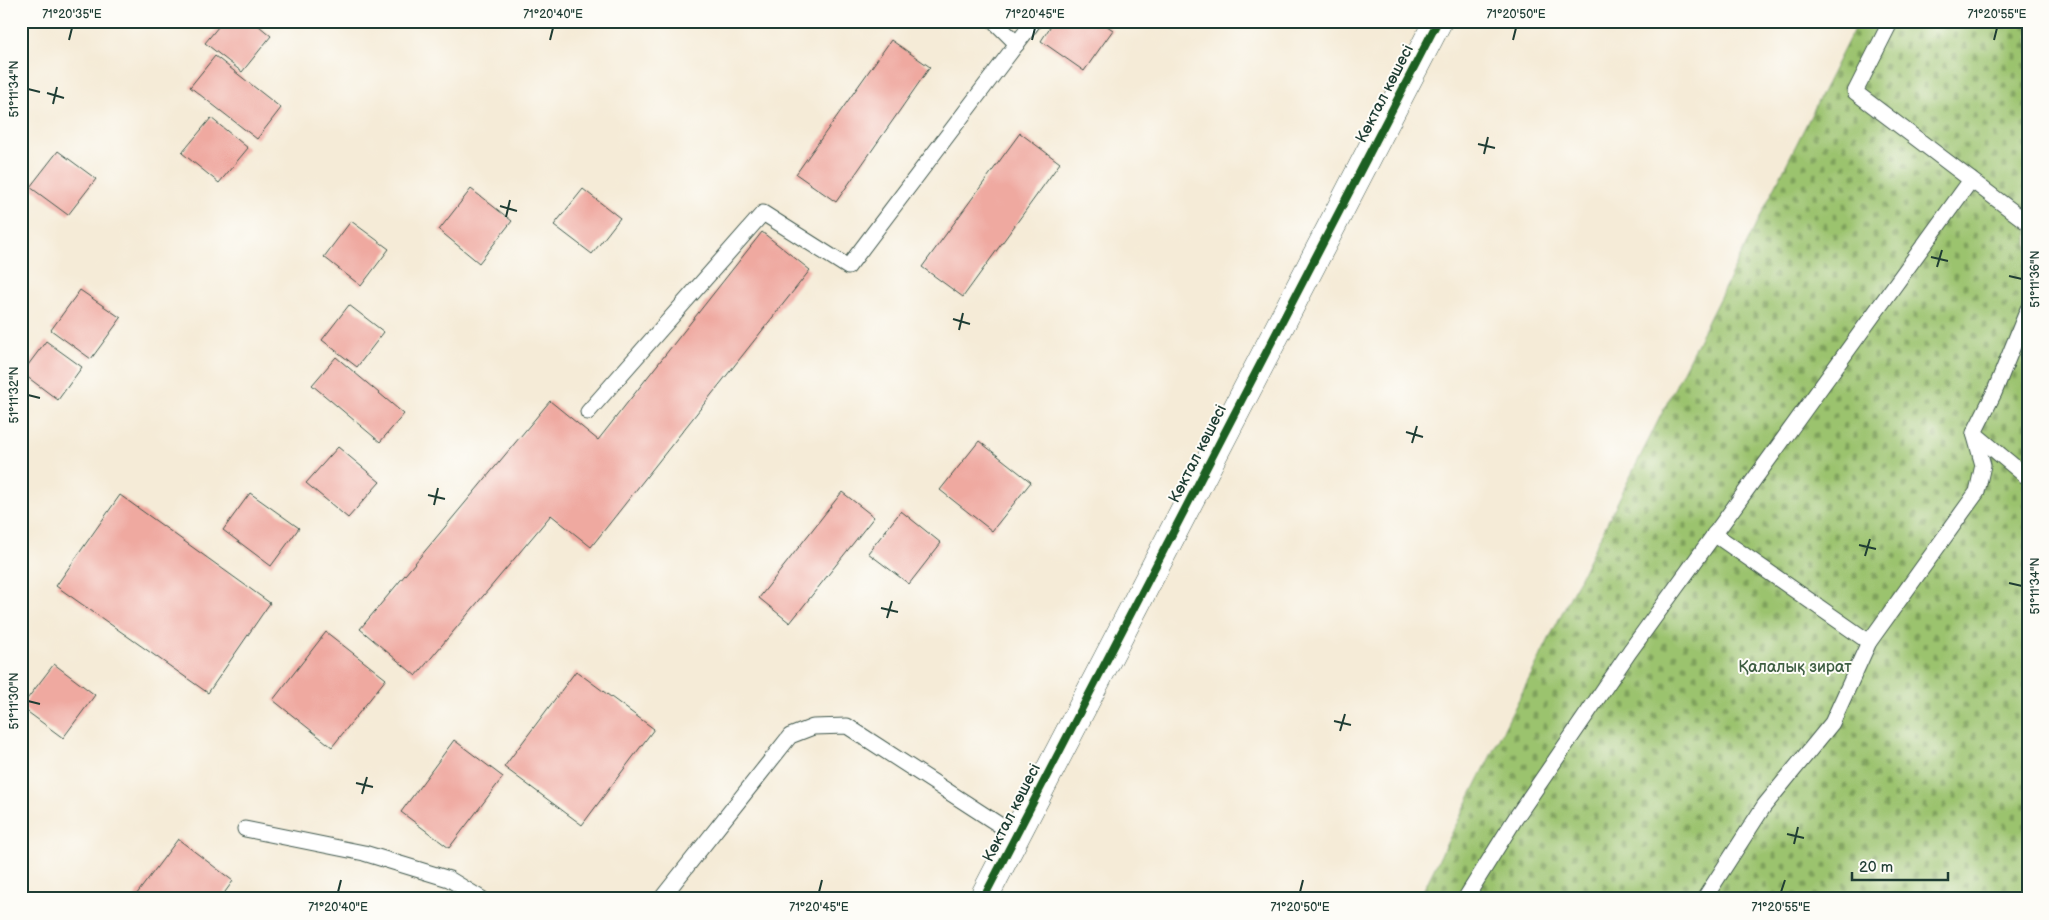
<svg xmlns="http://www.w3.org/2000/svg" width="2049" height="920" font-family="'Balsamiq Sans',sans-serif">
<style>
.cemetery{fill:url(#cemetery-stones);stroke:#5d8051}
.building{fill:#efa9a0}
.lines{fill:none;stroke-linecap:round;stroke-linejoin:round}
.lane-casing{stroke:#3f574c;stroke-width:17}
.secondary-casing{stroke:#3f574c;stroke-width:29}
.lane{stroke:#fff;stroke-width:15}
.secondary{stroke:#fff;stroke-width:28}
.cycleway-casing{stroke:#fdfcf7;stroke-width:11}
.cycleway{stroke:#1b5e20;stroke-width:8}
.ticks{fill:none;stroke:#1f3d34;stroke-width:2}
.labels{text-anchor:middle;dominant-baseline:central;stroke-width:4;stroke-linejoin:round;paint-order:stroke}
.street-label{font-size:16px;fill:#1f3d34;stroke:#fdfcf7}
.park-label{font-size:16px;fill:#3e5e42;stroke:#fdfcf7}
.neatline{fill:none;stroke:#1f3d34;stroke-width:2}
.ticks-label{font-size:12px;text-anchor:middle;fill:#1f3d34}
</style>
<defs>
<pattern id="cemetery-stones" width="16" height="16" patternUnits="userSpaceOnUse" patternTransform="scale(1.25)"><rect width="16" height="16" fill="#9bc36e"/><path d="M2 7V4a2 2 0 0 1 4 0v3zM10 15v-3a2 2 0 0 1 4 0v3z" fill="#7ea05b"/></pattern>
</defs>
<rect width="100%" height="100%" fill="#fdfcf7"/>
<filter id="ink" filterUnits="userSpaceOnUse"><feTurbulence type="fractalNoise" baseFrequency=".02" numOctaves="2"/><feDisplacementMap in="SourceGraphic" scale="10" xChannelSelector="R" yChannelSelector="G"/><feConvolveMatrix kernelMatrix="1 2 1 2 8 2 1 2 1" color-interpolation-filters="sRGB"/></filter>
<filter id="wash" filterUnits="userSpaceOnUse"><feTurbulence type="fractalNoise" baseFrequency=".0096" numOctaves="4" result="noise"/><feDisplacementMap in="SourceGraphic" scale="20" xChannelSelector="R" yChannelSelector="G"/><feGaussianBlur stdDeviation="1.12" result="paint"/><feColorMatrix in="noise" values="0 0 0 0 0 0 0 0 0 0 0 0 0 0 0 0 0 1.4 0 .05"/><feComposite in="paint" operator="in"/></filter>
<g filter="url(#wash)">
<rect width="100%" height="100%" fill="#f5ebd7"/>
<!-- cemetery -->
<path class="cemetery" d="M1858 21H2028V899H1419Z"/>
<g id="blocks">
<!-- building -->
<g class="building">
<path d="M223 21H253L271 36 242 72 205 43Z"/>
<path d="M1054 21H1100L1113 30 1084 71 1041 41Z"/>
<path d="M891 40 930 67 836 202 796 174Z"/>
<path d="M215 56 281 108 257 139 190 87Z"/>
<path d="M211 118 248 148 219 183 182 153Z"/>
<path d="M1020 133 1060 163 963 297 922 267Z"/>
<path d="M58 151 96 179 68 215 30 187Z"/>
<path d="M471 189 512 221 479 263 439 230Z"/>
<path d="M583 189 620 218 592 254 554 225Z"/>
<path d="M351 221 389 249 361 286 324 257Z"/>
<path d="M762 232 810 270 591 547 551 515 416 676 360 629 550 401 598 440Z"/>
<path d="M80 290 121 318 91 359 51 330Z"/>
<path d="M349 305 384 332 357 367 322 340Z"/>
<path d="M46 341 82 367 58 400 22 373Z"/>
<path d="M336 357 404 414 380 442 312 385Z"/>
<path d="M979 441 1031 482 992 531 940 490Z"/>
<path d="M338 447 380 482 348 518 306 483Z"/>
<path d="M842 492 874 517 790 623 759 598Z"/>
<path d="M250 493 299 528 271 566 223 530Z"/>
<path d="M120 495 270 603 208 693 56 586Z"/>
<path d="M901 511 941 543 909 584 868 553Z"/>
<path d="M326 632 386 679 332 747 273 700Z"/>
<path d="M54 664 95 695 63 738 21 707Z"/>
<path d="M576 671 654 729 582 825 504 767Z"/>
<path d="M454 740 503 777 449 848 401 812Z"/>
<path d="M178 839 233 881 220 899H133Z"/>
</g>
</g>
</g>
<g filter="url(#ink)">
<use href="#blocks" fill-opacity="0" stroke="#3f574c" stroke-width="1"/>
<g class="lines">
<defs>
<g id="lane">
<path d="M994 21 1017 44"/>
<path d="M1891 21 1855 92 2028 223"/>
<path d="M588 412 763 213 848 267 1034 21"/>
<path d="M1974 433 2028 478"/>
<path d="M1714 534 1869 642"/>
<path d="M245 829 364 853 449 879 482 899"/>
<path d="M661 899 790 736 813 727 847 726 1015 835"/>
<path d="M1465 899 1515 819 1630 651 1971 180"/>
<path d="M1704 899 1764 806 1832 723 1869 642 1977 492 1983 465 1974 433 1994 393 2028 309"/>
</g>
<path id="secondary" d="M983 899 1438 21"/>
</defs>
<!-- lane casing -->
<use href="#lane" class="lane-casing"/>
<!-- secondary casing -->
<use href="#secondary" class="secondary-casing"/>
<!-- lane -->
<use href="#lane" class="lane"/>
<!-- secondary -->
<use href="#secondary" class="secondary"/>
<defs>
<path id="cycleway" d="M983 899 1438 21"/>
</defs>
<!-- cycleway casing -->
<use href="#cycleway" class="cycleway-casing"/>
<!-- cycleway -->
<use href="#cycleway" class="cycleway"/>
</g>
</g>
<!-- ticks -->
<path class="ticks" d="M69 40 72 28M550 40 553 28M1032 40 1035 28M1513 40 1516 28M1994 40 1997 28M28 89 40 92M47 93 64 98M53 104 57 87M1478 144 1495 148M1484 154 1488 137M500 206 517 211M506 217 510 200M1931 257 1948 261M1937 267 1942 250M2009 276 2022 279M953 319 970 324M959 330 963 313M28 395 40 398M1406 432 1423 437M1412 443 1417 426M428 495 445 499M434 505 438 488M1859 545 1876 549M1865 556 1870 539M2009 583 2022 586M881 608 898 612M887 618 892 601M28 701 40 704M1334 721 1351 725M1340 731 1345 714M356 783 373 787M362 794 367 777M1787 834 1804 838M1794 844 1798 827M338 892 341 880M819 892 822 880M1300 892 1303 880M1781 892 1785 880"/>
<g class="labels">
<!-- street labels -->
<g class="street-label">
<text transform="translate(1385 94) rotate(-63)">Көктал көшесі</text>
<text transform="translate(1198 454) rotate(-63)">Көктал көшесі</text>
<text transform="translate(1012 813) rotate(-63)">Көктал көшесі</text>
</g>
<!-- park labels -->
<g class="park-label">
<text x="1795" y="667">Қалалық зират</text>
</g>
</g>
<!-- margin -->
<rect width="2049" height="920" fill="none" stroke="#fdfcf7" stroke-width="55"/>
<!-- scale -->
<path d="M1852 872v8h96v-8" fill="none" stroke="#1f3d34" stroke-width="2.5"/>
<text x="1859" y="872" font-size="15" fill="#1f3d34" stroke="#fdfcf7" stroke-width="4" paint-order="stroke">20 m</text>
<rect x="28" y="28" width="1994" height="864" class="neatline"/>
<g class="ticks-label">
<text x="72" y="18">71°20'35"E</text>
<text x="553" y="18">71°20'40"E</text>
<text x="1035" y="18">71°20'45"E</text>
<text x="1516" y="18">71°20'50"E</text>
<text x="1997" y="18">71°20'55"E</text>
<text transform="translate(14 89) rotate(-90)" y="4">51°11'34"N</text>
<text transform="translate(2035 279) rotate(-90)" y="4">51°11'36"N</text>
<text transform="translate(14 395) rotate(-90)" y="4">51°11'32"N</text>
<text transform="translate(2035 586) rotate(-90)" y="4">51°11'34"N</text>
<text transform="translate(14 701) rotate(-90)" y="4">51°11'30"N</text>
<text x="338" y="911">71°20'40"E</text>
<text x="819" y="911">71°20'45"E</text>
<text x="1300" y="911">71°20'50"E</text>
<text x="1781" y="911">71°20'55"E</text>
</g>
</svg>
